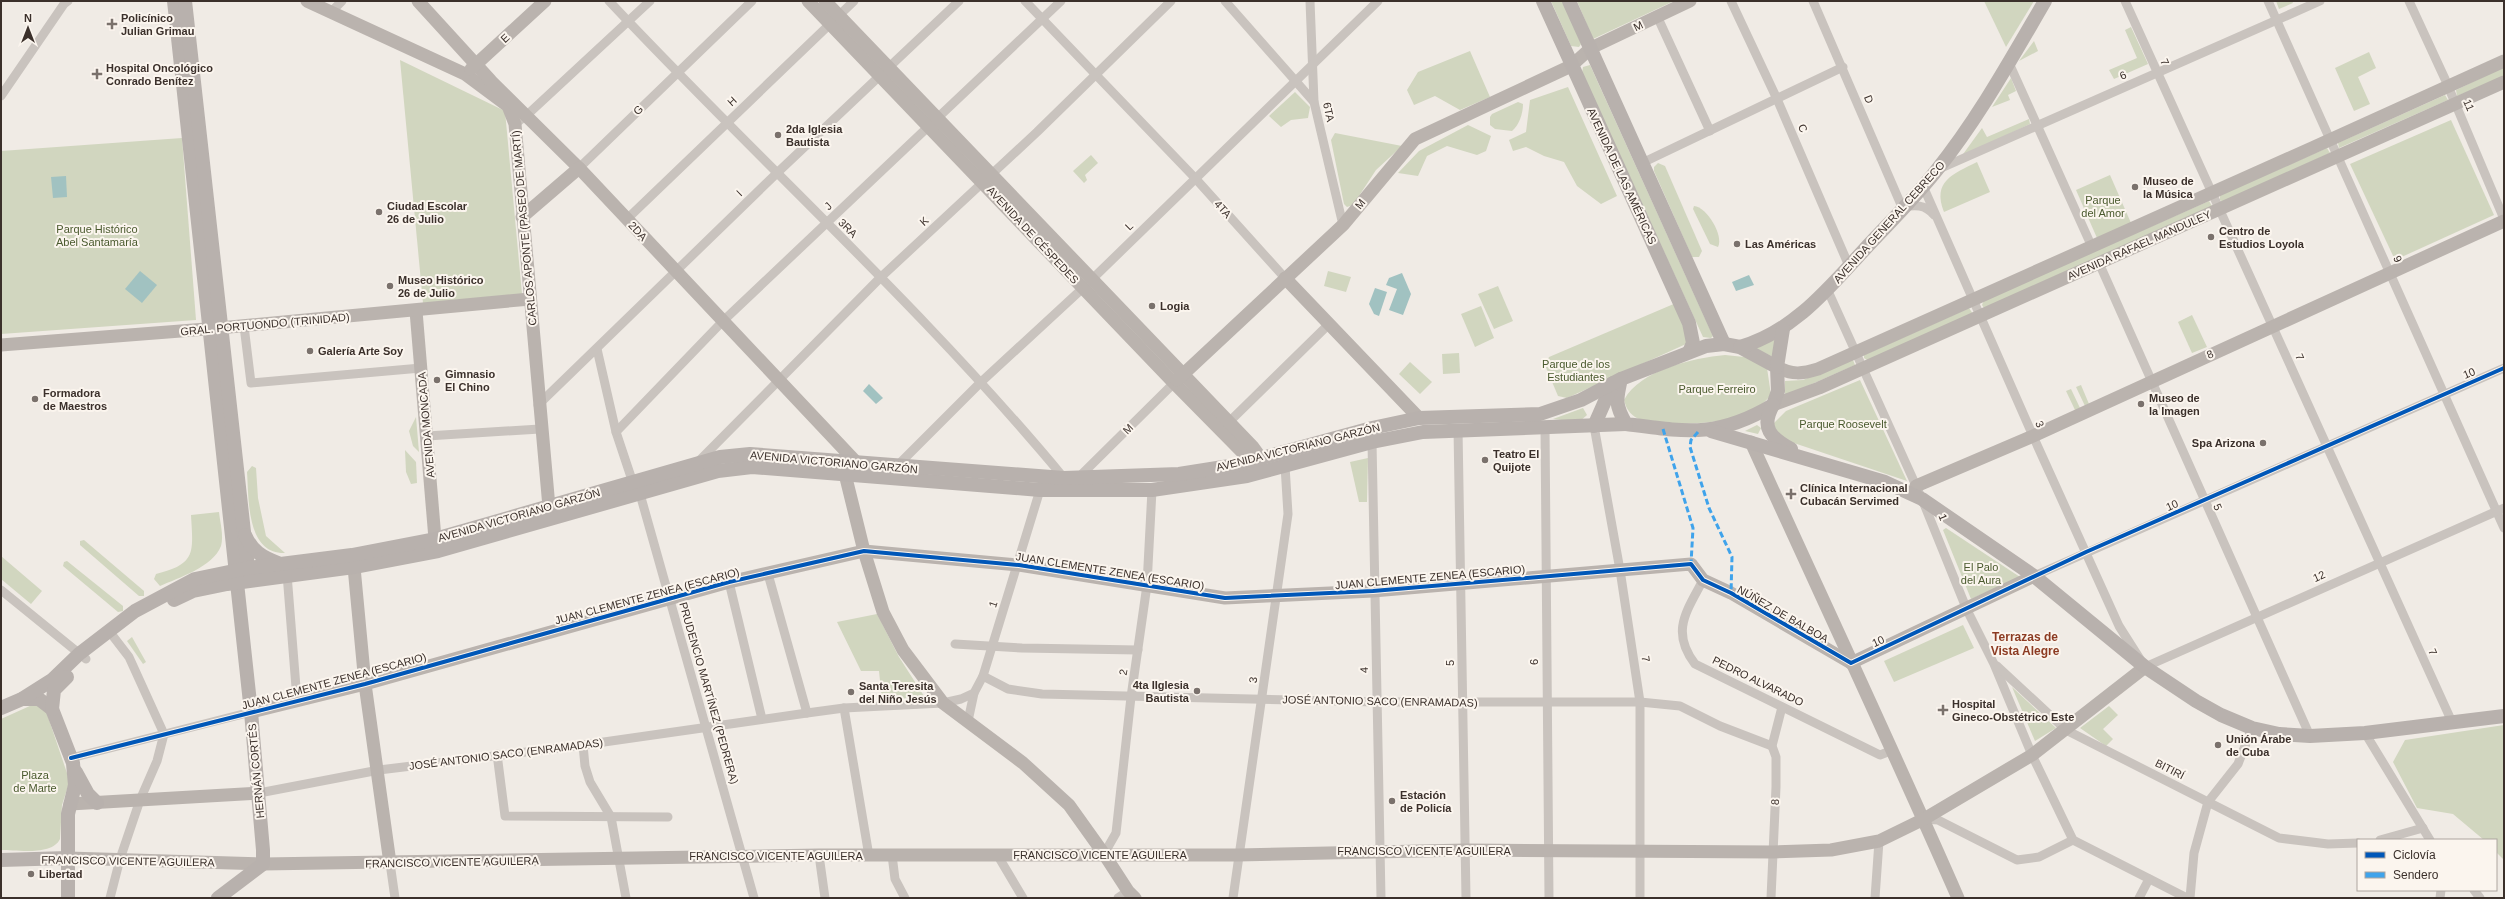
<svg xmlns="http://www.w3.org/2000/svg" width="2505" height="899" font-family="Helvetica,sans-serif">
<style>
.green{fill:#d1d6bf}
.water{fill:#a1c2c1}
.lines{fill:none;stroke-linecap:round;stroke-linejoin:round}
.street{stroke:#c9c3be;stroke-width:9}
.secondary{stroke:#bab3ae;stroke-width:13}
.primary{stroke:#b8b1ad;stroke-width:14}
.quiet{stroke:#3fa3eb;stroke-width:3;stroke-dasharray:6 3;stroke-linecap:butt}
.cycleway-casing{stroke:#fbf5ee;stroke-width:6}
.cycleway{stroke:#0057b8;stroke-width:4}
.poi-dot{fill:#7a716c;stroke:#fbf5ee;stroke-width:1.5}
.labels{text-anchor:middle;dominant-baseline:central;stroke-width:4;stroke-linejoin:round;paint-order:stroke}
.poi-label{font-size:11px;font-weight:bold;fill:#3b302b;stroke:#fbf5ee;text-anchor:start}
.street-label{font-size:11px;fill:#3b302b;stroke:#fbf5ee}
.park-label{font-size:11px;fill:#4a5a2e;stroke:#fbf5ee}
.neighbourhood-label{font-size:12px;font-weight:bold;fill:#8c3b22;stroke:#fbf5ee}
</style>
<rect width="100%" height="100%" fill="#f0ebe5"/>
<!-- green -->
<g class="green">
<path d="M1551 1H1563L1581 44 1579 47 1571 46Z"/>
<path d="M1577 1H1674L1593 39Z"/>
<path d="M1984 1H2034L2006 47Z"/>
<path d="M2276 1H2292L2293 3 2279 9Z"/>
<path d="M2131 27 2148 64 2114 79 2109 70 2137 58 2125 30Z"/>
<path d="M2034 41 2038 51 2019 61Z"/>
<path d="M1470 51 1490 97 1460 110 1435 96 1414 105 1407 90 1418 72Z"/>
<path d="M2369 52 2376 68 2358 77 2370 104 2354 111 2335 68Z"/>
<path d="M400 60 505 111 522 294 423 303Z"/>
<path d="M1590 65 1713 336 1711 338 1703 337 1582 73 1583 67Z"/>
<path d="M2504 67V77L2457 96 2456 90Z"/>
<path d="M2011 78 2016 91 2008 95 2010 100 1992 107Z"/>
<path d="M1568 87 1617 196 1601 204 1577 186 1564 162 1544 156 1526 147 1513 151 1509 140 1526 132 1530 100Z"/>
<path d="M1295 92 1310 107 1308 118 1291 120 1281 127 1269 116Z"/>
<path d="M2445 95 2448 100 2339 148 2338 143Z"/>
<path d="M1518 102 1523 104C1523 114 1519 125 1512 131L1495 129 1490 125V117L1492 114Z"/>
<path d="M2029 119 2030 124 1961 157 1982 128 1987 137Z"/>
<path d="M2451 120 2494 215 2395 260 2350 164Z"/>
<path d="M1468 125 1491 136 1486 151 1477 155 1447 146 1427 156 1418 176 1398 173 1419 151Z"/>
<path d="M1335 133 1402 146 1376 170 1353 205 1347 207 1344 204 1331 140Z"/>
<path d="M182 138 196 320 1 334V151Z"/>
<path d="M2327 148 2330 153 2223 202 2220 200V195Z"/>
<path d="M1091 155 1098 163 1085 175 1087 180 1084 183 1073 171Z"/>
<path d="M1977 162 1990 192 1944 212C1932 181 1953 174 1977 162Z"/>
<path d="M1658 163 1665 166 1702 251 1699 257H1692L1654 171V167Z"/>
<path d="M2110 175 2131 223 2097 238 2076 190Z"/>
<path d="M2209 201 2212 206 1984 308 1982 305 1984 300Z"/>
<path d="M1694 206C1707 207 1724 236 1718 247L1710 244 1693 209Z"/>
<path d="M1328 271 1351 277 1346 292 1324 286Z"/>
<path d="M1498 286 1513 321 1494 329 1478 294Z"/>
<path d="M1676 303 1689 334 1686 344 1567 398 1558 396 1545 365 1549 357Z"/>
<path d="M1481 306 1494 338 1475 347 1461 314Z"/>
<path d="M1969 308 1973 314 1869 361 1864 358V355Z"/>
<path d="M2192 315 2207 347 2192 353 2178 322Z"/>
<path d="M1775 339 1773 357 1754 348Z"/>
<path d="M1459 353 1460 373 1443 374 1442 354Z"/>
<path d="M1725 355 1754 358 1767 368 1771 395C1764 403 1755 411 1745 415 1725 424 1653 428 1635 417 1628 412 1626 407 1624 400 1640 370 1693 358 1725 355Z"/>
<path d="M1849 360H1853L1855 365 1787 395 1785 394V381L1803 380Z"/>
<path d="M1410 362 1432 382 1420 394 1399 374Z"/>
<path d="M1860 380 1907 481 1782 439 1775 433 1774 423 1786 411Z"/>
<path d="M2081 385 2089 404 2085 406 2076 387Z"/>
<path d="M2071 389 2080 408 2075 410 2066 391Z"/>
<path d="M1583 408 1587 415 1579 422 1553 419Z"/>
<path d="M416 417 419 452 413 446 409 431Z"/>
<path d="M1757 425 1761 428 1758 434 1745 431Z"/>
<path d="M405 450 416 462 417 483 411 484 406 472Z"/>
<path d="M1368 458 1367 502H1359L1350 462Z"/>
<path d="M252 466 256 468 258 498 266 536 285 553C246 554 249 499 247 472Z"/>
<path d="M219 512C220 522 224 536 221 546 213 567 178 578 160 586L154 579 156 574C197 564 193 552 191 515Z"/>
<path d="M1946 528 2020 577 1971 599 1943 530Z"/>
<path d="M84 540 144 591V596H139L80 545V541Z"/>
<path d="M1 556 42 591 31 604 1 579Z"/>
<path d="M67 561 123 606V611L118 612 63 566 64 562Z"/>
<path d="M877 614 899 657 924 696 882 701 879 671H861L837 622Z"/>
<path d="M1963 625 1974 648 1894 682 1884 661Z"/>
<path d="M132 637 146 662 143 664 127 641Z"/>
<path d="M2012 687 2056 728 2035 741Z"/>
<path d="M32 705H37L46 711 68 776V786L62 805 60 839C52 856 17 850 1 850V719Z"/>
<path d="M2109 706 2118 715 2103 729 2113 739 2106 746 2080 728Z"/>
<path d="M2504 725V860L2496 852V840H2484L2453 814 2417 808 2393 762 2405 740Z"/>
</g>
<!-- water -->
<g class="water">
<path d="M66 176 67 197 53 198 51 177Z"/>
<path d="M140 271 157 285 142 303 125 289Z"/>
<path d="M1402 273 1411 294 1403 315 1389 310 1397 289 1386 285 1389 278Z"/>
<path d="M1749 275 1754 285 1736 291 1732 282Z"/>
<path d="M1375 288 1387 292 1379 316 1374 314 1369 304Z"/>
<path d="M869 384 883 398 876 404 863 391Z"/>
</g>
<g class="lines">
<!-- street -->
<g class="street">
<path d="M609 1C759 161 924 309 1064 478"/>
<path d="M1025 1 1195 178 1285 278"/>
<path d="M1225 1 1314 102"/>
<path d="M1310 1 1314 102 1343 225"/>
<path d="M1731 1 1777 99 1849 266"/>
<path d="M1813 1 1902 207C1915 205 1925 204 1934 215"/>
<path d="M2125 1 2452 722"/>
<path d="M2268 1 2504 528"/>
<path d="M2409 1 2445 79 2504 219"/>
<path d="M331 12 342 1"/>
<path d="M1657 16 1710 131"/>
<path d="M2009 63 2092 247"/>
<path d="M1 96 64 4 68 1"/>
<path d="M515 124 527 115 650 1"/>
<path d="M1642 163 1843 67"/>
<path d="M579 168 752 1"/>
<path d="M1939 169 2320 1"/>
<path d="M1923 186 2033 436 2119 626 2145 667 2504 508"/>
<path d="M627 219 854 1"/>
<path d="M2099 263 2310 736"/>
<path d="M1828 291 1922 499 1967 610 1994 664 2032 755 2073 840 2187 898"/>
<path d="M244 326 251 383 421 368"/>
<path d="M597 349 616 432 633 483"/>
<path d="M538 405 777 173 959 1"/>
<path d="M1229 422 1328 325"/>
<path d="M1594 426 1620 570 1640 702V898"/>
<path d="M1545 427 1549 898"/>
<path d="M1458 429 1466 898"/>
<path d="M616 432 722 322 1061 1"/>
<path d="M427 436 540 429"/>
<path d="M1372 442 1381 898"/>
<path d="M698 462 880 278 1037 132 1171 1"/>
<path d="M896 467 980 383 1083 288 1378 1"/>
<path d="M1078 478 1174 383"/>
<path d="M640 494 754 898"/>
<path d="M287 574 297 700"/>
<path d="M768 574 807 713"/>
<path d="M2034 576 2504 368"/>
<path d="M1703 580C1687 611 1670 631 1695 664L1880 755 1893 750"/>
<path d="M729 582 762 719"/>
<path d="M1 590 86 659"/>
<path d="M109 631 129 657 164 734 157 761 140 800 120 859 110 898"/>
<path d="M955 644 1022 648 1138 650"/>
<path d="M1997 666 2066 730 2279 838 2328 844 2358 843"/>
<path d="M983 676 1008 689 1042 694 1377 702H1640L1680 706 1720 726 1772 746"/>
<path d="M844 708 869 856"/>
<path d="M968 721 974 693"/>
<path d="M2365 733 2430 840"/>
<path d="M583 745 585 766 590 782 611 817 626 898"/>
<path d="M497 754 505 816 668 817"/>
<path d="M71 758 251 712"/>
<path d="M259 793 379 770 583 745 807 713 844 708 943 703 961 699 974 693 983 676 1040 490"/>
<path d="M1925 819 1938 820 2017 860 2039 857 2073 840"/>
<path d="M2380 840 2423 828"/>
<path d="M1104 854 1116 833 1131 697 1147 585 1152 490"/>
<path d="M819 855 825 898"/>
<path d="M892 855 895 879 905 898"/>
<path d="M998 856 1023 898"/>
<path d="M390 863 395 898"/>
<path d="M2474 890 2480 898"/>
<path d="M1118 898 1128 891"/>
<path d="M1233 898 1288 514 1285 466"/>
<path d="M1771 898 1776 787V757L1772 746 1782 707"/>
<path d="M1875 898 1879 841"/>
<path d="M2139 898 2149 879"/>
<path d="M2190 898 2194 853 2208 802 2238 764 2252 728"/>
<path d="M2440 898 2441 890"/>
</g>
<!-- secondary -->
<g class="secondary">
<path d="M307 1 465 74 508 106 515 124 549 507"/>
<path d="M418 1 491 81 579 168 856 462"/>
<path d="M808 1 1174 383 1243 453 1259 466"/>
<path d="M825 1 1253 447 1261 458 1259 467"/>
<path d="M471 69 545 1"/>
<path d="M522 217 579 168"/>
<path d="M1285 278 1419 418"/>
<path d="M416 311 435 539"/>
<path d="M1 345 219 328 530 299"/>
<path d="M1777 367C1792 375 1802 374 1818 369 2047 266 2276 165 2504 61"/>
<path d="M1177 380 1343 225 1415 139 1571 66 1591 48 1690 1"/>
<path d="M1773 405 1819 388 2504 82"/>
<path d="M1751 442C1820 594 1891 745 1958 898"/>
<path d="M845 474 864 551 883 612 903 650 943 703 1023 763 1069 805 1104 854 1128 891 1135 898"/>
<path d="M1916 486 2033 436 2504 221"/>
<path d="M354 567 365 684 390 863"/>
<path d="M1851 663 2034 576"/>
<path d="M251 712 365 684 729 582 864 551 1019 565 1225 598 1373 591 1691 564 1703 580 1731 593 1851 663"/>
<path d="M70 804 259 793"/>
<path d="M68 858 263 864 819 855H1238L1466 850 1773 852 1831 850 1879 841 1924 819 2032 755 2145 667"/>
</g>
<!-- primary -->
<g class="primary">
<path d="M174 1 251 712 263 850V864L218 898"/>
<path d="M185 1 248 568 244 576"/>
<path d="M1543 1 1689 323 1693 343 1689 352"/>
<path d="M1569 1 1724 344"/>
<path d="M1724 344 1740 347 1777 367 1778 391 1773 405C1718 438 1687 432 1626 424 1615 405 1616 400 1621 379L1706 346Z"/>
<path d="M1740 347C1793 332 1828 289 1864 250 1888 224 1914 199 1936 171 1978 119 2011 59 2045 1"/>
<path d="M1777 367 1783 329"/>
<path d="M1773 405C1760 428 1771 438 1791 449"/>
<path d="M1594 426 1613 383"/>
<path d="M1711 431 1885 482 1922 499 2034 576 2145 667 2196 701 2221 715 2252 728 2279 734 2310 736 2365 733 2504 716"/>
<path d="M245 535C252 551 262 557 278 563"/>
<path d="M174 600 193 591 227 584 354 567 438 551 718 471 752 467 1040 490H1152L1247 476 1372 442 1423 432 1626 424"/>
<path d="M22 699H39L52 709 73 763 75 785 68 814V898"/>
<path d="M1 708 22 699 52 680 79 654 135 611 195 579 248 568 352 555 435 539 720 457 750 454 1064 478 1179 474 1236 465 1372 428 1419 418 1540 414 1581 400 1621 379"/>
<path d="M52 709 54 690 67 677"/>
<path d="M76 772 88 794 97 803"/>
<path d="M1 860 68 858"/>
</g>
<!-- quiet -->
<g class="quiet">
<path d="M1663 429 1693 528 1691 564"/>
<path d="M1698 432 1691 440 1690 447 1709 508 1732 557 1731 593"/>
</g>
<defs>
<path id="cycleway" d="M71 758 365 684 729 582 864 551 1019 565 1225 598 1373 591 1691 564 1703 580 1731 593 1851 663 2086 552 2504 368"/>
</defs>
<!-- cycleway casing -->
<use href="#cycleway" class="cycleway-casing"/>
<!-- cycleway -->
<use href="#cycleway" class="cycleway"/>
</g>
<!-- markers -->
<g class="poi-dot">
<path d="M110 18h4v4h4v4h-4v4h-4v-4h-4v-4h4z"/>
<path d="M95 68h4v4h4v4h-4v4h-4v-4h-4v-4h4z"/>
<circle cx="778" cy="135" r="4"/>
<circle cx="2135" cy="187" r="4"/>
<circle cx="379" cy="212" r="4"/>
<circle cx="2211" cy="237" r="4"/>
<circle cx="1737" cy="244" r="4"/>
<circle cx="390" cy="286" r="4"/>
<circle cx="1152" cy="306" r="4"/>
<circle cx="310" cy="351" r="4"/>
<circle cx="437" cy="380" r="4"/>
<circle cx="35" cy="399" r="4"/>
<circle cx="2141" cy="404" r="4"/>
<circle cx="2263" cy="443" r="4"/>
<circle cx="1485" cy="460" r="4"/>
<path d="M1789 488h4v4h4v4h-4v4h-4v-4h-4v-4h4z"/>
<circle cx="1197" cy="691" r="4"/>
<circle cx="851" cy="692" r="4"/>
<path d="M1941 704h4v4h4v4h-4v4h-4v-4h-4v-4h4z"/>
<circle cx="2218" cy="745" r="4"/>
<circle cx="1392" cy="801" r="4"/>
<circle cx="31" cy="874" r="4"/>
</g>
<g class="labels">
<!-- poi labels -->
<g class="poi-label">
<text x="121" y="18">Policínico<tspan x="121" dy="13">Julian Grimau</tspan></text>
<text x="106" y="68">Hospital Oncológico<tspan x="106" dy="13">Conrado Benítez</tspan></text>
<text x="786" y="129">2da Iglesia<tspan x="786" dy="13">Bautista</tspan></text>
<text x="2143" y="181">Museo de<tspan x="2143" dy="13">la Música</tspan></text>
<text x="387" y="206">Ciudad Escolar<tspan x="387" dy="13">26 de Julio</tspan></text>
<text x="2219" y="231">Centro de<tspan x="2219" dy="13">Estudios Loyola</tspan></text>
<text x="1745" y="244">Las Américas</text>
<text x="398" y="280">Museo Histórico<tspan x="398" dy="13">26 de Julio</tspan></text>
<text x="1160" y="306">Logia</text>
<text x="318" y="351">Galería Arte Soy</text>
<text x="445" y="374">Gimnasio<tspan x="445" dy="13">El Chino</tspan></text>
<text x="43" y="393">Formadora<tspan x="43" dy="13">de Maestros</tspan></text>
<text x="2149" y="398">Museo de<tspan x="2149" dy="13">la Imagen</tspan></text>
<text x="2255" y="443" text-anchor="end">Spa Arizona</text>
<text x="1493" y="454">Teatro El<tspan x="1493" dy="13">Quijote</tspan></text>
<text x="1800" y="488">Clínica Internacional<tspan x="1800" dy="13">Cubacán Servimed</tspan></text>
<text x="1189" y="685" text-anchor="end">4ta IIglesia<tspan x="1189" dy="13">Bautista</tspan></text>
<text x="859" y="686">Santa Teresita<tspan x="859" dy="13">del Niño Jesús</tspan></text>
<text x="1952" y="704">Hospital<tspan x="1952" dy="13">Gineco-Obstétrico Este</tspan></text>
<text x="2226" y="739">Unión Árabe<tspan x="2226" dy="13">de Cuba</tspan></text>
<text x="1400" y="795">Estación<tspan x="1400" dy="13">de Policía</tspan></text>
<text x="39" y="874">Libertad</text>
</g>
<!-- street labels -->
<g class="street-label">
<text transform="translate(1638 26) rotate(-26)">M</text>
<text transform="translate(505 38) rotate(-43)">E</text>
<text transform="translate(2165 62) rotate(66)">7</text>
<text transform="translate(2123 75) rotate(-24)">6</text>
<text transform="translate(1869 99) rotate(67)">D</text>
<text transform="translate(732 101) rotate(-43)">H</text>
<text transform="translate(2469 105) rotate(67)">11</text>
<text transform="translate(638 110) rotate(-44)">G</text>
<text transform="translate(1329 112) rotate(78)">6TA</text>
<text transform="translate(1803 128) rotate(67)">C</text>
<text transform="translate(1622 176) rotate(65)">AVENIDA DE LAS AMÉRICAS</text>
<text transform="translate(739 193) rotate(-44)">I</text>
<text transform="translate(1360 204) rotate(-51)">M</text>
<text transform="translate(828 206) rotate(-44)">J</text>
<text transform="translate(1223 209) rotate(48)">4TA</text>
<text transform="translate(924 221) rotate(-43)">K</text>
<text transform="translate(1889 222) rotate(-48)">AVENIDA GENERAL CEBRECO</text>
<text transform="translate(1129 226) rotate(-44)">L</text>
<text transform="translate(524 228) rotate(-95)">CARLOS APONTE (PASEO DE MARTÍ)</text>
<text transform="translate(848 228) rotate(45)">3RA</text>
<text transform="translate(638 231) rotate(48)">2DA</text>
<text transform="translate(1033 235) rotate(47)">AVENIDA DE CÉSPEDES</text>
<text transform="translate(2139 245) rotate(-24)">AVENIDA RAFAEL MANDULEY</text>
<text transform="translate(2398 259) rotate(66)">9</text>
<text transform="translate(265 324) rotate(-5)">GRAL. PORTUONDO (TRINIDAD)</text>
<text transform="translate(2210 354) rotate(-24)">8</text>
<text transform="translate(2300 357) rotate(66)">7</text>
<text transform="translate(2469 373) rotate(-23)">10</text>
<text transform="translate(2040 424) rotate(67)">3</text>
<text transform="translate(426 425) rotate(-95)">AVENIDA MONCADA</text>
<text transform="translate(1128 429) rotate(-45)">M</text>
<text transform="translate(1298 447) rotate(-14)">AVENIDA VICTORIANO GARZÓN</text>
<text transform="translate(834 462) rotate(5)">AVENIDA VICTORIANO GARZÓN</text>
<text transform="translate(2172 505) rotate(-24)">10</text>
<text transform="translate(2218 507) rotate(66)">5</text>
<text transform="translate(519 515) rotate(-16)">AVENIDA VICTORIANO GARZÓN</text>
<text transform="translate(1943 517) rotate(68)">1</text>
<text transform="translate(1110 571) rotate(9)">JUAN CLEMENTE ZENEA (ESCARIO)</text>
<text transform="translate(2319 576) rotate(-24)">12</text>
<text transform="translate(1430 577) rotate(-5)">JUAN CLEMENTE ZENEA (ESCARIO)</text>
<text transform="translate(647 596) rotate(-15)">JUAN CLEMENTE ZENEA (ESCARIO)</text>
<text transform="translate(993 604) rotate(-72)">1</text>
<text transform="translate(1783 614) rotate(30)">NÚÑEZ DE BALBOA</text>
<text transform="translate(1878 641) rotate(-25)">10</text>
<text transform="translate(2433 652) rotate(66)">7</text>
<text transform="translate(1646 659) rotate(81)">7</text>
<text transform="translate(1534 662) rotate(-90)">6</text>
<text transform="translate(1450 663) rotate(-90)">5</text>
<text transform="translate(1364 670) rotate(-92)">4</text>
<text transform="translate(1123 672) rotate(-81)">2</text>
<text transform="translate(1253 680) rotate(-82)">3</text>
<text transform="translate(334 681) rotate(-15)">JUAN CLEMENTE ZENEA (ESCARIO)</text>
<text transform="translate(1758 681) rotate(26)">PEDRO ALVARADO</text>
<text transform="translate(709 693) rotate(74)">PRUDENCIO MARTÍNEZ (PEDRERA)</text>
<text transform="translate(1380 701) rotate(1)">JOSÉ ANTONIO SACO (ENRAMADAS)</text>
<text transform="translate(506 754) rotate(-7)">JOSÉ ANTONIO SACO (ENRAMADAS)</text>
<text transform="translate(2170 769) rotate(27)">BITIRÍ</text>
<text transform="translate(256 771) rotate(-95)">HERNÁN CORTÉS</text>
<text transform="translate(1775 802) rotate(-87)">8</text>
<text x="1424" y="851">FRANCISCO VICENTE AGUILERA</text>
<text x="1100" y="855">FRANCISCO VICENTE AGUILERA</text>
<text x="776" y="856">FRANCISCO VICENTE AGUILERA</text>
<text transform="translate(128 861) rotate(1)">FRANCISCO VICENTE AGUILERA</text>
<text transform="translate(452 862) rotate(-1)">FRANCISCO VICENTE AGUILERA</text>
</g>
<!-- park labels -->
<g class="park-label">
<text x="2103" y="200">Parque<tspan x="2103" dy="13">del Amor</tspan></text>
<text x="97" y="229">Parque Histórico<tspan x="97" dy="13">Abel Santamaría</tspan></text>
<text x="1576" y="364">Parque de los<tspan x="1576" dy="13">Estudiantes</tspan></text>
<text x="1717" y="389">Parque Ferreiro</text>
<text x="1843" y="424">Parque Roosevelt</text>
<text x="1981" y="567">El Palo<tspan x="1981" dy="13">del Aura</tspan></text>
<text x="35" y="775">Plaza<tspan x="35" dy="13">de Marte</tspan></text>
</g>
<!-- neighbourhood labels -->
<g class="neighbourhood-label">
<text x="2025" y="637">Terrazas de<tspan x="2025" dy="14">Vista Alegre</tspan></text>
</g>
</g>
<!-- border -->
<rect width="2505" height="899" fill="none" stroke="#3b302b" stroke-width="4"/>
<!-- legend -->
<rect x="2357" y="839" width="140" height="52" fill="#fbf5ee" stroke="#aea6a0"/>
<rect x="2365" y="852" width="20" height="6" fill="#0057b8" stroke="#aea6a0"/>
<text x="2393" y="859" font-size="12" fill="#3b302b">Ciclovía</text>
<rect x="2365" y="872" width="20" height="6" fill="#3fa3eb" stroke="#aea6a0"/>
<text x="2393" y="879" font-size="12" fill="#3b302b">Sendero</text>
<!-- north arrow -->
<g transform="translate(28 28)" stroke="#fbf5ee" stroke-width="3" paint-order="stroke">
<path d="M0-3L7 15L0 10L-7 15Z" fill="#3b302b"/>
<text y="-6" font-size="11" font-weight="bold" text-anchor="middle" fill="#3b302b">N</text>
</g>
</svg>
